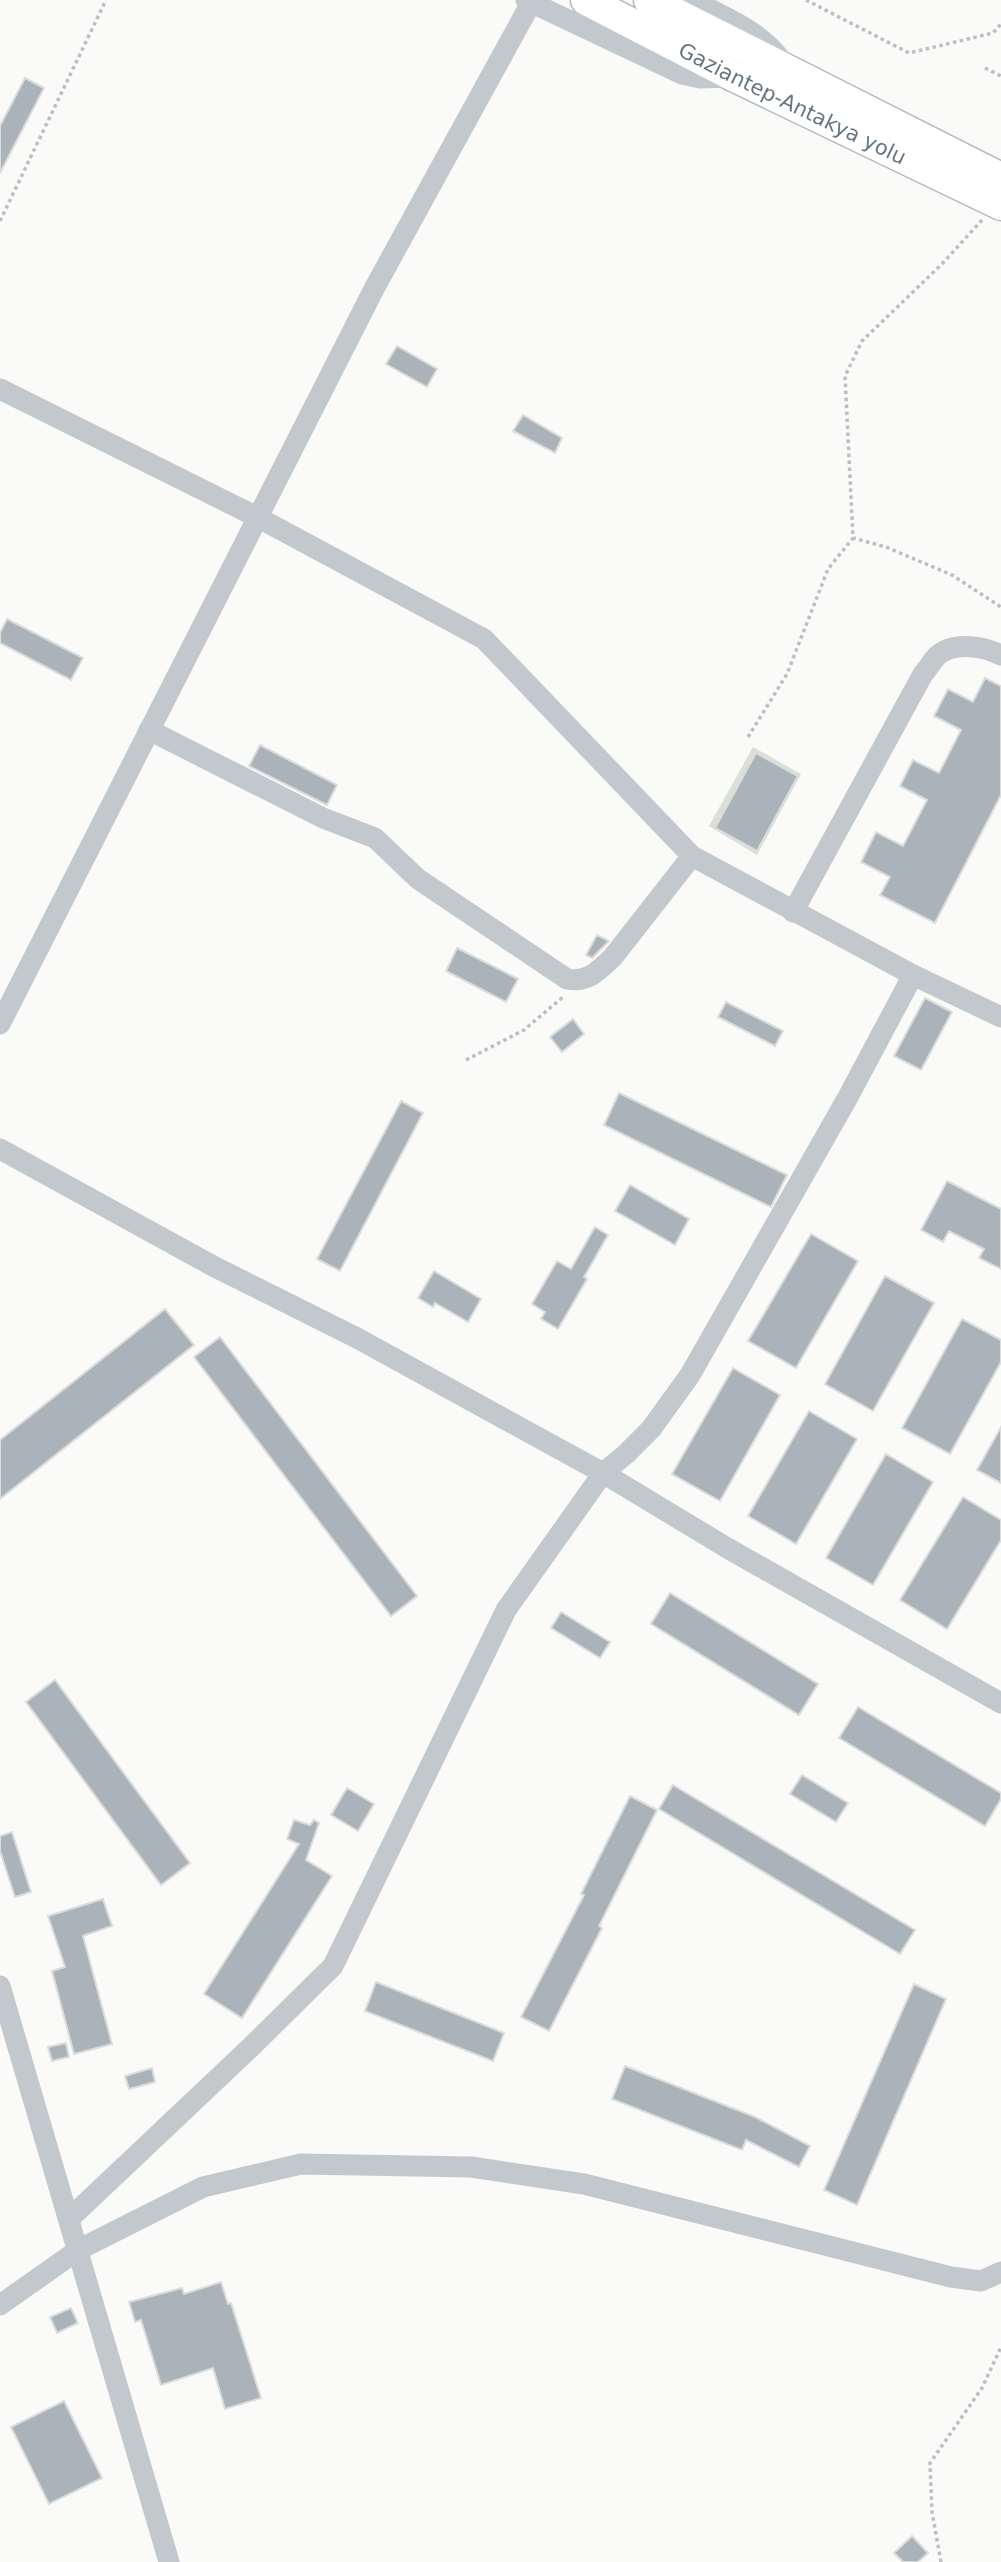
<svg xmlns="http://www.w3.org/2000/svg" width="1001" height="2562" font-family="'DejaVu Sans',sans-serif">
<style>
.green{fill:#dadfd7}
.building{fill:#aab3b9;stroke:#dcdcda;stroke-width:2}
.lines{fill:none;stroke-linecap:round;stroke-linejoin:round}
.secondary-casing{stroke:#b3babf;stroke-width:33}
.path{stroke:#bbbfc2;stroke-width:3.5;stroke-dasharray:3.5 3.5;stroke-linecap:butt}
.minor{stroke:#c3c8cc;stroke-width:21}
.secondary{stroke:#fff;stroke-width:30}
.labels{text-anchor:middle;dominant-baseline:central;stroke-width:7;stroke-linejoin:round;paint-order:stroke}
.street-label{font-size:21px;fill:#657683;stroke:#fff}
</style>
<rect width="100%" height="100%" fill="#fafaf8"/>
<!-- green -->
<path class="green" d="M753 747 801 774 757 855 709 826Z"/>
<!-- building -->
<g class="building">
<path d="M25 78 44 88 0 173V126Z"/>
<path d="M397 346 437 369 427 387 386 364Z"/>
<path d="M523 415 562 438 555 453 513 431Z"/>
<path d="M7 619 83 658 71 680 0 643V633Z"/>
<path d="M985 678 1001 686V795L935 923 880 895 890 877 861 862 876 832 903 846 927 800 900 786 913 760 939 773 961 730 934 716 948 689 973 702Z"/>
<path d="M260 745 337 785 327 805 249 766Z"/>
<path d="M756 753 798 776 757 851 715 828Z"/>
<path d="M597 935 609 941 592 958 586 955Z"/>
<path d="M457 948 518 979 506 1002 446 971Z"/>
<path d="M925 998 952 1012 921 1070 894 1056Z"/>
<path d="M726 1002 783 1031 775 1046 718 1017Z"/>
<path d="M573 1019 584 1034 562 1052 550 1037Z"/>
<path d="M619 1093 787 1175 771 1207 604 1125Z"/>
<path d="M401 1101 423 1113 340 1271 317 1259Z"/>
<path d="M947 1181 1001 1209V1269L979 1258 984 1249 949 1231 943 1242 921 1230Z"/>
<path d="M630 1185 689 1219 675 1245 615 1211Z"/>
<path d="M595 1227 608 1235 584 1277 587 1279 558 1329 541 1319 545 1312 532 1304 557 1261 571 1269Z"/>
<path d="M811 1234 858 1261 796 1368 748 1341Z"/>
<path d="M434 1271 481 1299 468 1322 435 1303 433 1307 418 1298Z"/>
<path d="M885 1276 934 1303 873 1411 825 1384Z"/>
<path d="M165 1309 194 1345 0 1499V1440Z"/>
<path d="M962 1319 1001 1340V1362L950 1454 902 1428Z"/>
<path d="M220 1337 417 1596 391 1616 194 1357Z"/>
<path d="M733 1368 780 1395 720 1501 672 1474Z"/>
<path d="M809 1411 857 1439 796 1544 748 1516Z"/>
<path d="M1001 1427V1483L977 1470Z"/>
<path d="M886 1454 933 1482 873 1585 826 1558Z"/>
<path d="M963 1497 1001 1520V1540L947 1629 900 1600Z"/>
<path d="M670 1593 818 1684 799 1715 651 1624Z"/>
<path d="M561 1612 610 1642 600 1658 551 1628Z"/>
<path d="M55 1680 190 1863 161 1885 26 1702Z"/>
<path d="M858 1707 1001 1793V1799L985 1826 839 1738Z"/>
<path d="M802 1775 848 1803 836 1822 790 1794Z"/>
<path d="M673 1785 915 1930 900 1954 659 1809Z"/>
<path d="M347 1788 374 1804 358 1831 331 1815Z"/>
<path d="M630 1796 657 1810 599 1926 602 1928 549 2031 521 2017 584 1895 581 1894Z"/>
<path d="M294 1820 310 1825 314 1820 319 1823 306 1860 332 1876 242 2018 204 1994 299 1844 287 1839Z"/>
<path d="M12 1832 31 1892 15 1897 0 1851V1836Z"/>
<path d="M103 1899 112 1926 83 1936 112 2044 74 2054 52 1971 65 1967 48 1916Z"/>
<path d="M376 1982 504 2033 493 2061 365 2011Z"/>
<path d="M914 1984 946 1999 857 2205 824 2190Z"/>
<path d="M66 2043 69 2057 52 2061 48 2047Z"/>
<path d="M625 2066 755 2117 810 2146 799 2167 746 2140 742 2150 612 2099Z"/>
<path d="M152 2068 155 2082 129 2089 125 2076Z"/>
<path d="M221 2282 228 2304 231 2303 261 2398 225 2409 213 2368 161 2385 141 2320 135 2322 129 2302 182 2288 184 2294Z"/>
<path d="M71 2308 78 2323 57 2333 50 2317Z"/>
<path d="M64 2401 102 2478 49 2504 11 2427Z"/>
<path d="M912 2536 928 2553 918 2562H903L894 2553Z"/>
</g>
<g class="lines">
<defs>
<g id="secondary">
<path id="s1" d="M586 0 735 77 1001 205"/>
<path d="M649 0 1001 178"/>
</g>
</defs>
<!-- secondary casing -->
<use href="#secondary" class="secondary-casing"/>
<!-- path -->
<g class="path">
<path d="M806 0 909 53 993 33 1001 24"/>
<path d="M985 68 1001 76"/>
<path d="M982 220 942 264 862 341 845 376 853 538 886 547 952 575 1001 607"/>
<path d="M0 221 106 0"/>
<path d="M748 737 787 674 828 569 853 538"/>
<path d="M466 1060 524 1030 563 997"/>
<path d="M941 2562 932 2512 930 2463 982 2388 1001 2347"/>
</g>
<!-- minor -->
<g class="minor">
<path d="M526 0 682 74 700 78 731 77"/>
<path d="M692 0C722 16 761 31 781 60"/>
<path d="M0 389 257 517 484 639 692 856 913 975 1001 1017"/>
<path d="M149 730 323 818 375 838 418 879 567 979C588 983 598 971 613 957L692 856"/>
<path d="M793 912 923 674C928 669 932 661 937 656 953 641 983 646 1001 655"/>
<path d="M0 1024 375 287 531 3"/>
<path d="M0 1149 213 1266 357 1338 603 1473 729 1549 1001 1703"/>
<path d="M0 1986 169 2562"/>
<path d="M69 2219 252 2046 333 1966 506 1610 603 1473 626 1454 651 1429 690 1375 848 1097 913 975"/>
<path d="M0 2305 78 2250 203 2187 301 2164 471 2167 584 2184 951 2277 981 2281 1001 2272"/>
</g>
<!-- secondary -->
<use href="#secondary" class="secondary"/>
</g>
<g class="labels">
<!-- street labels -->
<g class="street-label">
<text stroke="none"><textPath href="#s1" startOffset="231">Gaziantep-Antakya yolu</textPath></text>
</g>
</g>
</svg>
